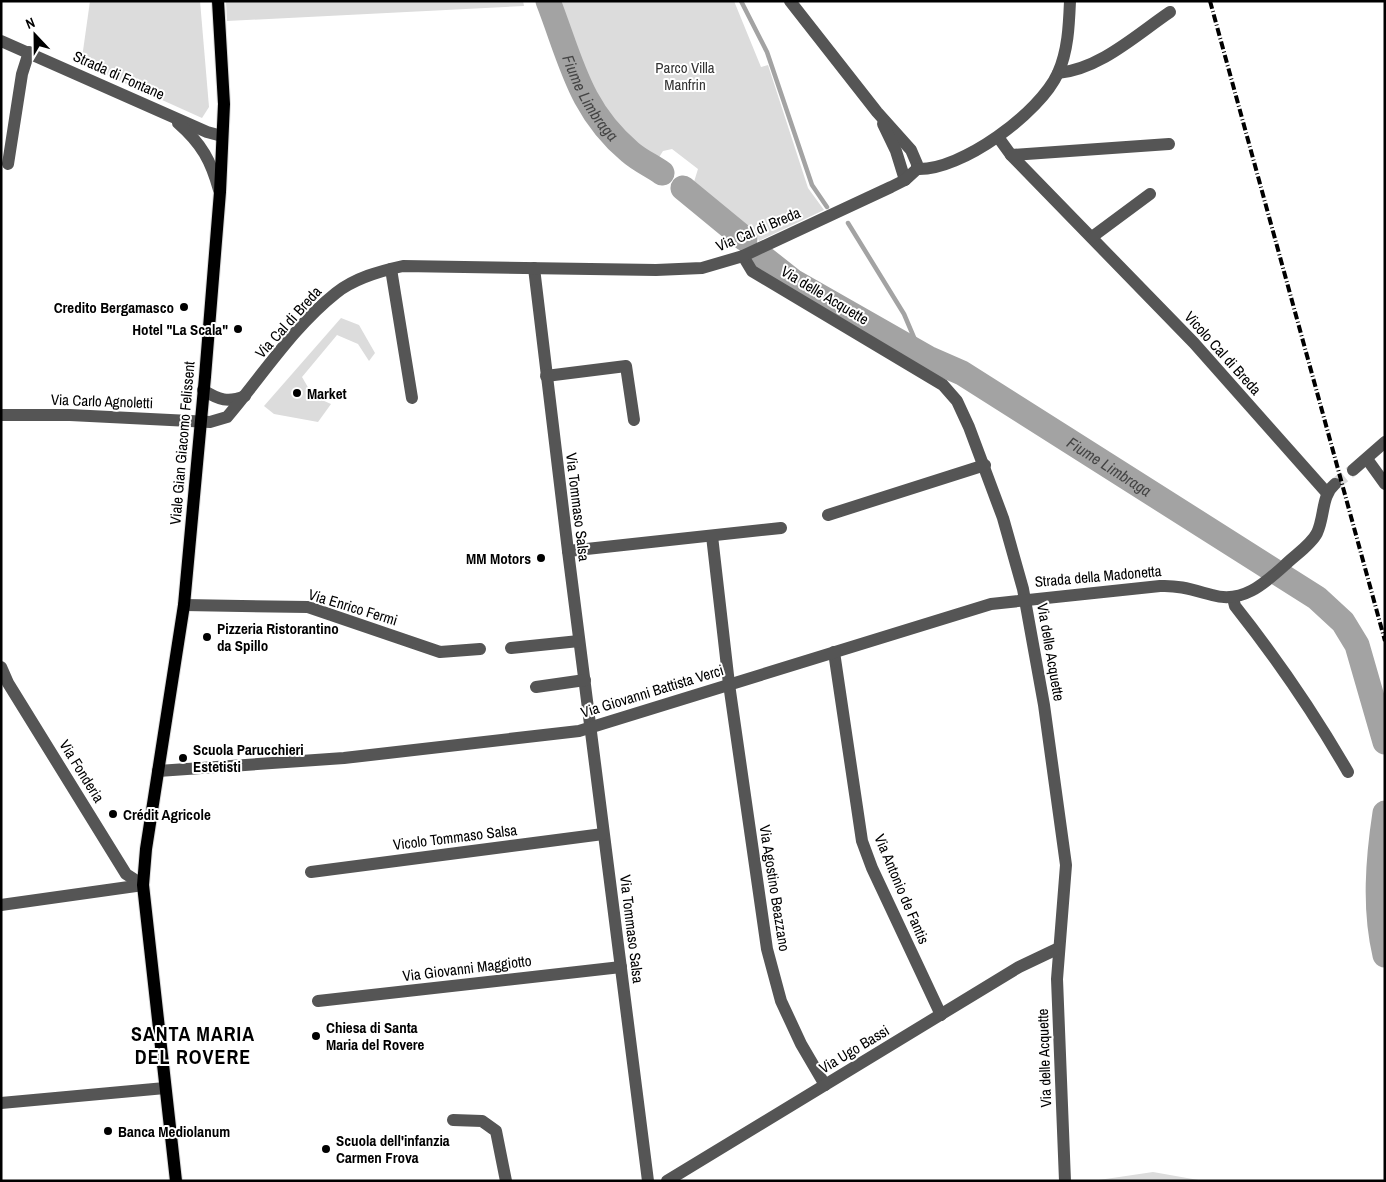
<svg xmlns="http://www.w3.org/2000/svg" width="1386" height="1182" font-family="'Archivo Narrow',sans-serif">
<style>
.green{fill:#dcdcdc}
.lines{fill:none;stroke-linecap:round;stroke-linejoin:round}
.stream{stroke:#a3a3a3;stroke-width:4.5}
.river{stroke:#a3a3a3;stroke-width:25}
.minor-tunnel{stroke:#d9d9d9;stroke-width:12;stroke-dasharray:12 6;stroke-linecap:butt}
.major-casing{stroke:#dbdbdb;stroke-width:14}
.minor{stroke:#555;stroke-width:12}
.major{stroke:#000;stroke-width:12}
.rail{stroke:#000;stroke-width:4;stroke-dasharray:8 2.5 1 2.5;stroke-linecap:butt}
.poi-dot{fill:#000;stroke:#fff;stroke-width:2}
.labels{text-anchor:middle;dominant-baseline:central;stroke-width:4;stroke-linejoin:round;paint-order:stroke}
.park-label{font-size:15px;fill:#333;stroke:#fff}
.street-label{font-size:15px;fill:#000;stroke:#fff}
.poi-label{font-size:15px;font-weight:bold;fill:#000;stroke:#fff;text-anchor:start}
.water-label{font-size:16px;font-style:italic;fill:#444;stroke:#fff}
.district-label{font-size:20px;font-weight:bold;letter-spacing:1px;fill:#000;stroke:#fff}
</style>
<rect width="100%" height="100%" fill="#fff"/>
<!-- green -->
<g class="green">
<path d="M90 1H200L209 107 202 118 111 77 82 58Z"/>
<path d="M226 1H523L524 6 227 21Z"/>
<path d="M556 1H734L761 67 768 65 808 188 824 210 759 241 756 234 748 238 693 185 698 169 672 149 663 151 656 162 603 115Z"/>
<path d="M341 318 359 325 375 353 369 361 358 344 337 335 302 377 313 396 331 404 318 422 274 414 264 406Z"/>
<path d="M1153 1172 1204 1181H1092Z"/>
</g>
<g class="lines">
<!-- stream -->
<g class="stream">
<path d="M741 1 767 52 812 185 827 207"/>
<path d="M848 223 904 314 921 354"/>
</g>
<!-- river -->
<g class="river">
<path id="s1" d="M548 1C571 60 579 109 630 152 639 160 652 166 662 173"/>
<path d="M683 188 745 239"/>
<path id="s2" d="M760 255 793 281 930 359 962 373 1317 598 1343 622 1357 645 1385 742"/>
<path d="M1385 813C1378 859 1374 909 1385 955"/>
</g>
<!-- minor-tunnel -->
<path class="minor-tunnel" d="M1335 484 1353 470"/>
<defs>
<path id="major" d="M176 1181 143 885 146 849 184 605 205 377 220 192 224 104 218 1"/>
</defs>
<!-- major casing -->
<use href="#major" class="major-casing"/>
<!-- minor -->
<g class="minor">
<path d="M790 1 877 112 911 150 917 164V169"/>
<path d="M1 41 207 132 222 136"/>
<path d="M1058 73C1100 69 1136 35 1170 12"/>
<path d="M178 123C202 144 211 161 219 190"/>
<path d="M883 124 896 151 905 180"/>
<path d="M998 137 1011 155 1194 343 1327 493"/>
<path d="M1011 155 1169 144"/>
<path d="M8 164 22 74 29 52"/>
<path d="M917 169C961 171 1040 113 1058 73 1068 51 1069 25 1070 1"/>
<path d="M1092 237 1150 194"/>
<path d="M743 256 752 271 943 385 957 401 969 427 1003 518 1023 589 1044 705 1066 865 1057 979 1065 1181"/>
<path d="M534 268 568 551 648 1181"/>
<path d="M391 269 412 398"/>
<path d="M546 376 626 366 634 420"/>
<path d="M203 390C219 400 228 403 245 396"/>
<path d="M1 415H70L210 422 227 417C262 376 293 327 336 293 355 278 380 271 403 266L656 270 702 268 743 256 891 187 905 180 917 169"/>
<path d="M1367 459 1385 484"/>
<path d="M1353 470 1385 442"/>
<path d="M828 515 985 465"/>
<path d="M712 536 729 684 767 949 781 1001 801 1044 825 1085"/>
<path d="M568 551 781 528"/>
<path d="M1233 598 1235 606C1277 659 1314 713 1348 772"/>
<path d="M184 605 308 607 440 652 480 649"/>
<path d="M511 648 579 641"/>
<path d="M834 652 862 841 872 868 941 1015"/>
<path d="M1 667 8 683 126 874 143 885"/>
<path d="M536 687 585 680"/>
<path d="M158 771 344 758 579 731 991 604 1160 586C1179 585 1193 590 1212 595 1242 604 1264 584 1285 565 1295 555 1311 545 1317 533 1325 516 1321 496 1335 484"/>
<path d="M311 872 603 834"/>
<path d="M1 905 143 885"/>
<path d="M318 1001 621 967"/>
<path d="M1 1103 165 1088"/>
<path d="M453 1120 482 1121 496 1131 506 1181"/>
<path d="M667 1181 1019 967 1059 948"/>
</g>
<!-- major -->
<use href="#major" class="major"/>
<!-- rail -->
<path class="rail" d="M1210 1 1385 641"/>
</g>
<!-- markers -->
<g class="poi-dot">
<circle cx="184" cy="307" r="5"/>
<circle cx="238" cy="329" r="5"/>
<circle cx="297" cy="393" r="5"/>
<circle cx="541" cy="558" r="5"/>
<circle cx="207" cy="637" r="5"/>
<circle cx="183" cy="758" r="5"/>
<circle cx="113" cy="814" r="5"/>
<circle cx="316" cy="1036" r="5"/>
<circle cx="108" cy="1131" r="5"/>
<circle cx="326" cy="1149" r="5"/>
</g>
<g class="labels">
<!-- park labels -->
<g class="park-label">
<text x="685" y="67">Parco Villa<tspan x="685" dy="17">Manfrin</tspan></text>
</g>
<!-- street labels -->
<g class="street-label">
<text transform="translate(119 75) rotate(24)">Strada di Fontane</text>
<text transform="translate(758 229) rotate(-23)">Via Cal di Breda</text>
<text transform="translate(825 295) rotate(31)">Via delle Acquette</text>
<text transform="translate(288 322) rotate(-48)">Via Cal di Breda</text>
<text transform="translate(1223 353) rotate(48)">Vicolo Cal di Breda</text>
<text transform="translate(102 401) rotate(2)">Via Carlo Agnoletti</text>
<text transform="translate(182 443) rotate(-85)">Viale Gian Giacomo Felissent</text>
<text transform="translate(578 507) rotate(83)">Via Tommaso Salsa</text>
<text transform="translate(1098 576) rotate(-5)">Strada della Madonetta</text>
<text transform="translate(353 607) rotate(17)">Via Enrico Fermi</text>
<text transform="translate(1051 652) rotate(80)">Via delle Acquette</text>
<text transform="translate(652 691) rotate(-17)">Via Giovanni Battista Verci</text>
<text transform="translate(82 771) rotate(58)">Via Fonderia</text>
<text transform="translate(455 837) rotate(-7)">Vicolo Tommaso Salsa</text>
<text transform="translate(775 888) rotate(81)">Via Agostino Beazzano</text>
<text transform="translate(902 889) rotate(67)">Via Antonio de Fantis</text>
<text transform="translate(632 929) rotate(83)">Via Tommaso Salsa</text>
<text transform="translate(467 968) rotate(-7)">Via Giovanni Maggiotto</text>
<text transform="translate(854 1049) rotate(-31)">Via Ugo Bassi</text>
<text transform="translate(1044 1058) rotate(-92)">Via delle Acquette</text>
</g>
<!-- poi labels -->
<g class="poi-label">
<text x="174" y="307" text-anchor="end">Credito Bergamasco</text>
<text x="228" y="329" text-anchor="end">Hotel "La Scala"</text>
<text x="307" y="393">Market</text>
<text x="531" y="558" text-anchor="end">MM Motors</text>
<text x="217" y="628">Pizzeria Ristorantino<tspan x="217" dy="17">da Spillo</tspan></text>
<text x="193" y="749">Scuola Parucchieri<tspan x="193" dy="17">Estetisti</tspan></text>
<text x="123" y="814">Crédit Agricole</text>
<text x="326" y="1027">Chiesa di Santa<tspan x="326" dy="17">Maria del Rovere</tspan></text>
<text x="118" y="1131">Banca Mediolanum</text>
<text x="336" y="1140">Scuola dell'infanzia<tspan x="336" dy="17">Carmen Frova</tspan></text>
</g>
<!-- water labels -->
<g class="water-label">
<text stroke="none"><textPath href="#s1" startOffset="106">Fiume Limbraga</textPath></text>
<text stroke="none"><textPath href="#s2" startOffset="409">Fiume Limbraga</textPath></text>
</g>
<!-- district labels -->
<g class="district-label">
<text x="193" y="1033">SANTA MARIA<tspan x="193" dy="23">DEL ROVERE</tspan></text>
</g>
</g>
<!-- border -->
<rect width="1386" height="1182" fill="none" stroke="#000000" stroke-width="5"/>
<!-- north arrow -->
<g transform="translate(35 35) rotate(338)" stroke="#ffffff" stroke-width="4" paint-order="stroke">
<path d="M0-4L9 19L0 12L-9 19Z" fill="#000000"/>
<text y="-8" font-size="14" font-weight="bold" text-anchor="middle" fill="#000000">N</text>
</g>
</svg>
